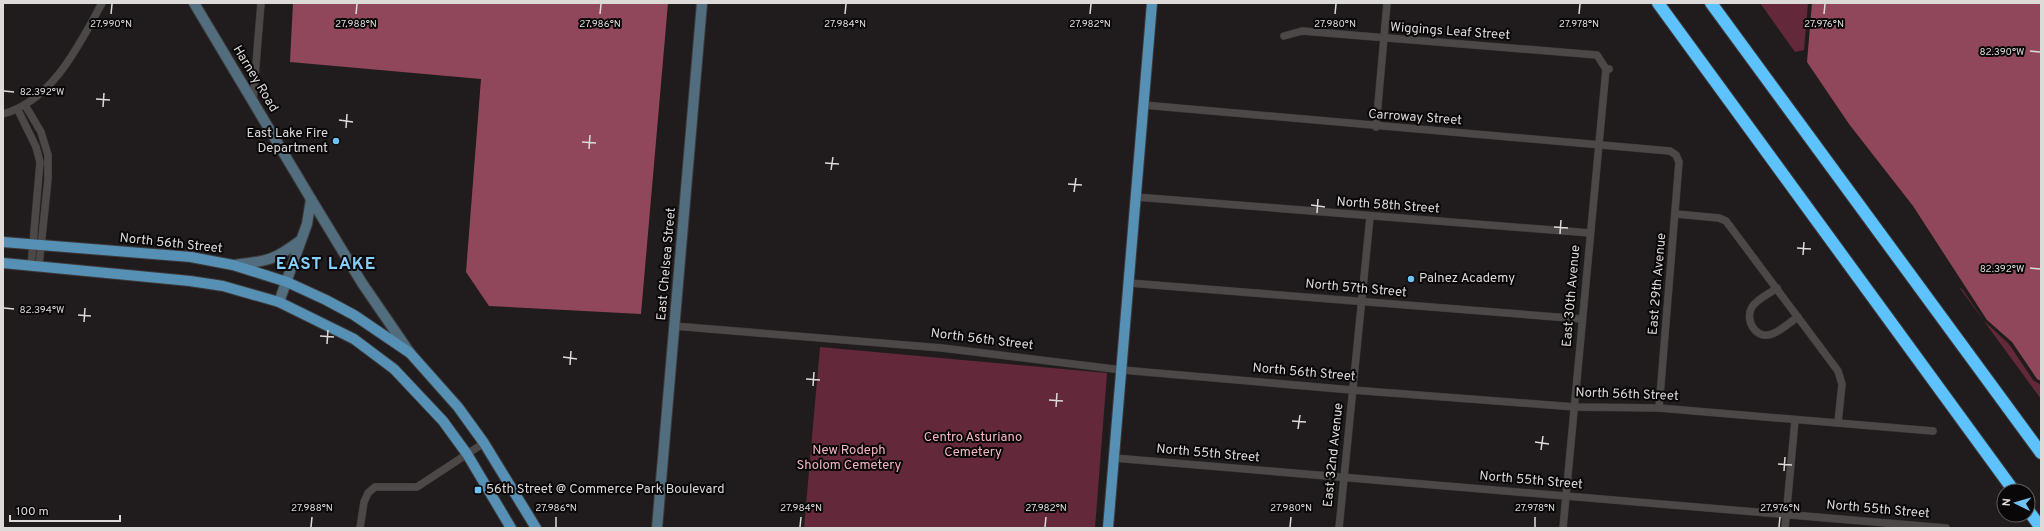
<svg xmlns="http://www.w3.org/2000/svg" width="2044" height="531" font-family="Overpass,sans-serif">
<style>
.green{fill:#632839}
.water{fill:#91475b}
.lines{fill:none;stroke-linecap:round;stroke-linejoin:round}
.street-casing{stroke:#3d3a3a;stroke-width:8}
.secondary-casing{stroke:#3d3a3a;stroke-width:12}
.primary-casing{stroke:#3d3a3a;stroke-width:12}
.highway-casing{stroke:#3d3a3a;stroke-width:14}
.street{stroke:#4c4848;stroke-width:7}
.secondary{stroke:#516d7e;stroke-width:10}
.primary{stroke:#5691b5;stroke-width:10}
.highway{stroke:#5dc2fd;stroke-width:12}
.ticks{fill:none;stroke:#dddada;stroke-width:1.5}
.poi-dot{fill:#70c2f4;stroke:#090707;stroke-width:1.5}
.labels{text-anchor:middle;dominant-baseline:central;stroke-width:4;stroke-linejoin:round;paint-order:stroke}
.street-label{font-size:13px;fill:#dddada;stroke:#090707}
.poi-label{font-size:13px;fill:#dddada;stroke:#090707;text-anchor:start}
.park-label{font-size:13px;fill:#f7b5c3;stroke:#090707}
.district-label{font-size:17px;font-weight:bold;letter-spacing:1px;fill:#85cfff;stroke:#090707}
.ticks-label{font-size:10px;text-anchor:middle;fill:#dddada;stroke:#090707;stroke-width:4;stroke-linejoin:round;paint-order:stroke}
</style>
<rect width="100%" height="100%" fill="#201c1d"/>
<!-- green -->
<g class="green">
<path d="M1760 3H1808L1804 50 1795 52Z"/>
<path d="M1959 287 1963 290 1984 321 2009 344 2033 380 2041 385V399Z"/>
<path d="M820 347 1107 373 1095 528H804Z"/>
</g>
<!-- water -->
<g class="water">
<path d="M293 3H668L641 314 489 306 466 272 481 79 290 62Z"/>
<path d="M1812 3H2041V381L2037 379 2012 342 1987 320 1913 206 1849 124 1807 62Z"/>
</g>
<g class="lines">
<defs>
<g id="street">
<path d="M1284 36 1302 31 1597 55 1606 69"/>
<path d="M253 101 261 3"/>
<path d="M25 105 41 132 48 155V179L39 266"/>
<path d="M1143 105 1670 151 1676 155 1679 162 1659 408"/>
<path d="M18 110 36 147 40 162 31 266"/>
<path d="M3 114C53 100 79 45 102 3"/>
<path d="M1376 127 1387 3"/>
<path d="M1136 197 1590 233"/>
<path d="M1676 214 1719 218 1726 221 1838 371 1842 384 1838 423"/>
<path d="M1129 283 1582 319"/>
<path d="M1777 288C1769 294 1757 299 1752 307 1744 320 1756 340 1772 334 1781 331 1790 322 1798 317"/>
<path d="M674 326 942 348 1122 370 1352 390 1575 407 1659 408 1933 431"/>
<path d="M1114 458 1946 528"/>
<path d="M360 528 364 502 368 493 375 487H417L484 443"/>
<path d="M1339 528 1370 217"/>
<path d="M1563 528 1606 69H1609"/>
<path d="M1785 528 1795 420"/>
</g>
<g id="secondary">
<path d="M194 3 311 199 307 224 279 302"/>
<path d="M311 199 362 283 410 353"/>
<path d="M233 265C268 261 273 261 301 240"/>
<path d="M657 528 702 3"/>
</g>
<g id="primary">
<path d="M3 242 191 257 233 265 287 282 326 300 354 315 410 353 458 407 484 443 536 528"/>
<path d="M3 263 190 281 223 286 279 302 354 339 394 369 443 421 467 454 511 528"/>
<path d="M1108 528 1152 3"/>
</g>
<g id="highway">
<path d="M1658 3 2014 491"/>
<path d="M1711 3 2041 453"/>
<path d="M2028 510 2041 528"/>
</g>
</defs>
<!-- street casing -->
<use href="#street" class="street-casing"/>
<!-- secondary casing -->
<use href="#secondary" class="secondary-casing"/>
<!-- primary casing -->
<use href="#primary" class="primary-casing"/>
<!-- highway casing -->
<use href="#highway" class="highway-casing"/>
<!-- street -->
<use href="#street" class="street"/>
<!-- secondary -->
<use href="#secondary" class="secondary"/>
<!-- primary -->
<use href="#primary" class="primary"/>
<!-- highway -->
<use href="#highway" class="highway"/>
</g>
<!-- ticks -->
<path class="ticks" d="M111 14 112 4M356 14 357 4M600 14 601 4M845 14 846 4M1090 14 1091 4M1335 14 1336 4M1579 14 1580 4M1824 14 1825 4M2030 51 2040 52M4 91 14 92M96 99 110 100M103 107 104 93M339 120 353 122M346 128 347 114M582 142 596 143M589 149 590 135M825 163 839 164M831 170 833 157M1068 184 1082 185M1074 192 1076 178M1311 205 1325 207M1317 213 1318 199M1554 227 1568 228M1560 234 1561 220M1797 248 1811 249M1803 255 1804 242M2030 268 2040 269M4 308 14 309M78 315 91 316M84 322 85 308M320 336 334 337M327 344 328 330M563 357 577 359M570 365 571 351M806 379 820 380M813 386 814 372M1049 400 1063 401M1056 407 1057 393M1292 421 1306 422M1298 429 1300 415M1535 442 1549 444M1541 450 1543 436M1778 464 1792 465M1784 471 1785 457M311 527 312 517M556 527V517M800 527 801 517M1045 527 1046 517M1290 527 1291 517M1535 527V517M1779 527 1780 517"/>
<!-- markers -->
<g class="poi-dot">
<circle cx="336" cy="141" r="4"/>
<circle cx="1411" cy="279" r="4"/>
<rect x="474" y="486" width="8" height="8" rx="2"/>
</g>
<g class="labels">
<!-- street labels -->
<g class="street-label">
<text transform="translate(1450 32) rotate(4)">Wiggings Leaf Street</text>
<text transform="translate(255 79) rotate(59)">Harney Road</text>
<text transform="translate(1415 118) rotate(4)">Carroway Street</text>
<text transform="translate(1388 206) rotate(4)">North 58th Street</text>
<text transform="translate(171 244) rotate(6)">North 56th Street</text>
<text transform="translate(667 264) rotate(-85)">East Chelsea Street</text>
<text transform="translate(1658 284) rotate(-85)">East 29th Avenue</text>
<text transform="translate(1356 289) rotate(5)">North 57th Street</text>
<text transform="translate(1572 296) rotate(-85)">East 30th Avenue</text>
<text transform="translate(982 340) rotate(7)">North 56th Street</text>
<text transform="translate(1304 373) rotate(5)">North 56th Street</text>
<text transform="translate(1627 395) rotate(2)">North 56th Street</text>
<text transform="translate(1208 454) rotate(5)">North 55th Street</text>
<text transform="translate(1334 455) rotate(-84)">East 32nd Avenue</text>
<text transform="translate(1531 481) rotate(5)">North 55th Street</text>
<text transform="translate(1878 510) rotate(5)">North 55th Street</text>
</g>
<!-- poi labels -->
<g class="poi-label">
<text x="328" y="134" text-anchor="end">East Lake Fire<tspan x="328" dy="15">Department</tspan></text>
<text x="1419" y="279">Palnez Academy</text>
<text x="486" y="490">56th Street @ Commerce Park Boulevard</text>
</g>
<!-- park labels -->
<g class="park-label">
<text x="973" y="438">Centro Asturiano<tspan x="973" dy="15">Cemetery</tspan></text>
<text x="849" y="451">New Rodeph<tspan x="849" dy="15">Sholom Cemetery</tspan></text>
</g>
<!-- district labels -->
<g class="district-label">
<text x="326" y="265">EAST LAKE</text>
</g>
</g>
<g class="ticks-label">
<text x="111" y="27">27.990°N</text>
<text x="356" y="27">27.988°N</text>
<text x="600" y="27">27.986°N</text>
<text x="845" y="27">27.984°N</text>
<text x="1090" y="27">27.982°N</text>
<text x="1335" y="27">27.980°N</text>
<text x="1579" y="27">27.978°N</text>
<text x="1824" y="27">27.976°N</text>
<text x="2002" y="55">82.390°W</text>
<text x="42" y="95">82.392°W</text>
<text x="2002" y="272">82.392°W</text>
<text x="42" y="313">82.394°W</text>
<text x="312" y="511">27.988°N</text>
<text x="556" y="511">27.986°N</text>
<text x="801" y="511">27.984°N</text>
<text x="1046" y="511">27.982°N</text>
<text x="1291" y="511">27.980°N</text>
<text x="1535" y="511">27.978°N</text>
<text x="1780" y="511">27.976°N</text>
</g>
<!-- border -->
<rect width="2044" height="531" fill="none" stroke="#dddada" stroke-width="8"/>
<!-- north arrow -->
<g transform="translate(2016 503) rotate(275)"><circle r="19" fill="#090707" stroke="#5e5b5b"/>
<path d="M0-3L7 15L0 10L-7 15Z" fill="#70c2f4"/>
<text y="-6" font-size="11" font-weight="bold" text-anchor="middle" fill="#dddada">N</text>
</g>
<!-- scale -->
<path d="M10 515v6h110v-6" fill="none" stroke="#dddada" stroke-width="2"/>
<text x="16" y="515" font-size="12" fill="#dddada" stroke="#090707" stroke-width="3" paint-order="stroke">100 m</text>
</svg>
